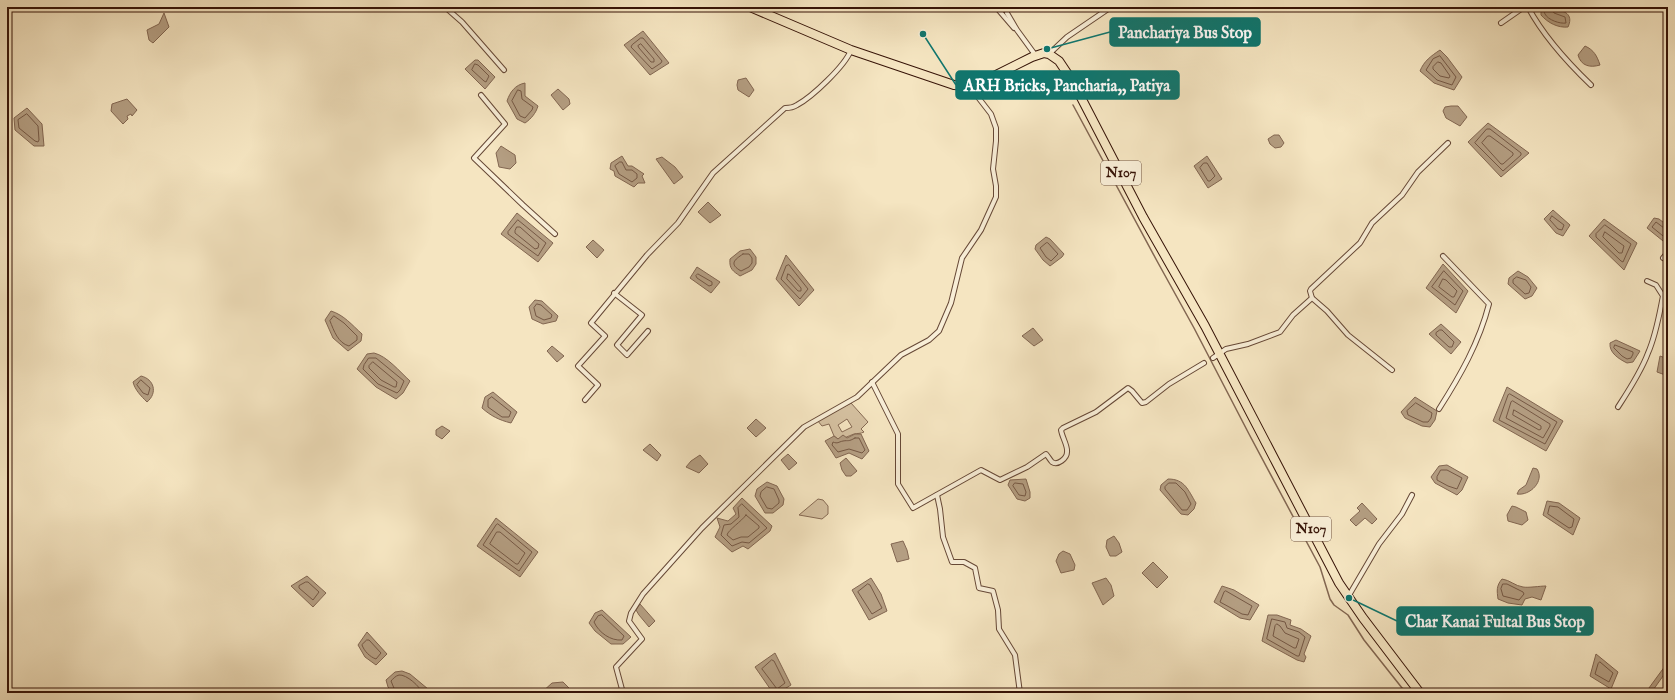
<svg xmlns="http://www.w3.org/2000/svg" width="1675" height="700" font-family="'IM FELL English',serif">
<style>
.green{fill:#d5c1a1;stroke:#866a54;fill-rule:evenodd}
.water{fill:#b49e82;stroke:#826651}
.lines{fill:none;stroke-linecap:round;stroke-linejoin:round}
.shore{stroke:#755844;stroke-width:1}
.stream{stroke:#826651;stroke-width:1.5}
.street-casing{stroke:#664836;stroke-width:6}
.highway-casing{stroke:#361307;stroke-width:10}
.street{stroke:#f8eed7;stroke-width:4}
.highway{stroke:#f5e5c1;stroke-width:8}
.labels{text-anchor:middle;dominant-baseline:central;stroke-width:3;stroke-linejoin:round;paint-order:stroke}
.shield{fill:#f8eed7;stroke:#705545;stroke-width:1}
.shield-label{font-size:14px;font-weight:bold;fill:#361307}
.leader{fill:none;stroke:#0f766e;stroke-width:1.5}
.callout-dot{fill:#0f766e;stroke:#f8eed7;stroke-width:1.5}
.callout{fill:#0f766e;stroke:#0f766e;stroke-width:1.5}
.callout-label{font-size:16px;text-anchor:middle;font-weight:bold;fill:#fff}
</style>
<rect width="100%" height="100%" fill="#f5e5c1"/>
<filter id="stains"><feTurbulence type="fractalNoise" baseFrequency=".005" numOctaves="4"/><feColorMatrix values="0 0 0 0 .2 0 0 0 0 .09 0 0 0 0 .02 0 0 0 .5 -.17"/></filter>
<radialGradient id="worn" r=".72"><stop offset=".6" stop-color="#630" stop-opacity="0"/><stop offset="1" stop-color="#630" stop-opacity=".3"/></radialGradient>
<!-- green -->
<g class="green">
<path d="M851 403 868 422 861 429 864 432C860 434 858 433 854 434 848 436 844 439 838 439L834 436 829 424 822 426 817 420ZM847 419 852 427 842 432 838 425Z"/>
<path d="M818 499 823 500 828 506V514L822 519 799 515Z"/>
</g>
<!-- water -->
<g class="water">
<path d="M1541 7H1555L1556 10C1567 11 1573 16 1568 27 1558 28 1548 23 1541 15Z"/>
<path d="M164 13 169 27 153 43 149 40 147 30 159 24Z"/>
<path d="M643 31 669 63 650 75 624 45Z"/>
<path d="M1585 46C1594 50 1597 56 1600 65 1590 68 1581 66 1578 55Z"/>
<path d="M1440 50 1447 57 1462 77 1454 90 1434 83 1420 71C1424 61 1431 56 1440 50Z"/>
<path d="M475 60H478L495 77 485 89 465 69Z"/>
<path d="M746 78 754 90 749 97 738 90 737 85 738 80Z"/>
<path d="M525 83V96L538 106C536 113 531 119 525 123L517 119 507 101C510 92 515 85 525 83Z"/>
<path d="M558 89 569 99 570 104 563 110 551 95Z"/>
<path d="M127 99 137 110 132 116 131 114 127 116 128 119 123 124 111 111 112 104Z"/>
<path d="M1451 106H1458L1467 117 1460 126 1446 118 1443 111 1445 107Z"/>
<path d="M27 108 42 124 44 146H34L15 130 14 118Z"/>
<path d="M1488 123 1529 153 1501 177 1468 142Z"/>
<path d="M1274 135H1279L1284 143 1281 147 1275 148 1270 144 1268 139Z"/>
<path d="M501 146 515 155 516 163 510 169 499 167 496 153Z"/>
<path d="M622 156 628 166H632L644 174 642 176 645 183H638L634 187 615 176 614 171 610 169 611 163Z"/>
<path d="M1207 156 1222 179 1208 188 1194 166Z"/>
<path d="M662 157 675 167 683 177 674 184 656 159Z"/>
<path d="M708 202 721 215 710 223 698 212Z"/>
<path d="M1553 210 1570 225 1563 236 1556 233 1544 219Z"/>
<path d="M517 213 553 243 538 262 501 234Z"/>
<path d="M1654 218 1659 219 1668 226V245L1647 228Z"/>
<path d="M1604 219 1637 243 1624 270 1589 236Z"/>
<path d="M1046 237 1050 239 1064 254 1062 257 1050 266 1043 260 1035 249 1036 245Z"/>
<path d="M593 240 604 250 597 258 586 247Z"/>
<path d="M750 249 756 257V264L752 270 740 276C733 271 729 269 730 259L740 251Z"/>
<path d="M786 255 814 290 799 306 776 279Z"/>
<path d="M1443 264 1468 291 1456 313 1426 288Z"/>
<path d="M697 267 720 282 711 293 690 278Z"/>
<path d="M1518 271 1528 277 1537 288 1532 296 1525 299 1508 284 1509 278Z"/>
<path d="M535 300 542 301 558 316 556 321 543 324 532 319 529 307Z"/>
<path d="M331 311C344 315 352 325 362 334L361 341 348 351 333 338 325 320Z"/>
<path d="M1441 324 1461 342 1451 354 1429 334Z"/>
<path d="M1033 328 1043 340 1034 346 1022 336Z"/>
<path d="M1616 340 1640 351 1633 362 1627 363C1619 359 1609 353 1610 343Z"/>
<path d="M552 346 564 356 557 362 547 351Z"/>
<path d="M374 353C387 356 400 372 410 381L403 393 396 399 376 387 357 369 367 354Z"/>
<path d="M1660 356 1668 359V376L1657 372Z"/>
<path d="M141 376C154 379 158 393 147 402 141 396 135 390 133 382Z"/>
<path d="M1507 387 1563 421 1546 451 1493 421Z"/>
<path d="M493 392 517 412 511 423C499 420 491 416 482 408L485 397Z"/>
<path d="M1415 397 1437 411 1435 420 1430 427 1422 426 1405 418 1401 412Z"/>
<path d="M756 419 766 428 756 437 747 428Z"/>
<path d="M442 426 450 431 442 439 436 435V430Z"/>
<path d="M855 434H861L869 451 862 459 849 453 836 458 825 441 834 436 838 439 843 435 847 438Z"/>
<path d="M650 444 661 455 657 461 643 450Z"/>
<path d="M788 454 797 463 789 470 781 460Z"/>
<path d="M700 455 708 464 699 473 686 467 691 461Z"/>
<path d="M846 458 857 471 851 476H846L842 470 840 463Z"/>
<path d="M1447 465 1468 477 1462 490 1457 495 1435 483 1431 477 1439 466Z"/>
<path d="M1533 468 1537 469C1545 481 1530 496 1517 494L1519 490 1526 485Z"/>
<path d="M1026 479 1030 492V498L1025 501 1017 499 1008 485 1010 480Z"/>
<path d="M1168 479C1185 479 1188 490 1196 503L1194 509 1188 515 1181 514 1160 490 1161 485Z"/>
<path d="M767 482 777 486 784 499 783 505 773 513H765L755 496 757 489Z"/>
<path d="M742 498 772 526 770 531 748 549 743 546 732 552 715 537 720 527 717 518 728 521 736 514 733 508Z"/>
<path d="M1547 501 1559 503 1580 518 1573 535 1543 515Z"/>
<path d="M1362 503 1377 519 1372 524 1365 518 1356 526 1350 520 1360 511 1357 508Z"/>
<path d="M1512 506 1516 507 1526 512 1528 520 1522 525 1508 521 1507 515Z"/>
<path d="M496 518 538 552 520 577 477 546Z"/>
<path d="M1114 536 1119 543 1122 552 1116 556H1110L1106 547 1107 540Z"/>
<path d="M903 541 907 550 909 559 897 562 891 544Z"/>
<path d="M1063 551 1070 554 1075 565 1074 570 1061 573 1056 561 1059 554Z"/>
<path d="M1153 562 1168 577 1157 588 1142 573Z"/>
<path d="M307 576 326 593 313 607 291 586Z"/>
<path d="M871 578 881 594 887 611 869 620 852 590Z"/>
<path d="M1106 578 1111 585 1114 596 1103 605 1092 583Z"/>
<path d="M1502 579C1510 580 1515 586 1523 587 1528 588 1540 586 1546 586L1541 600 1532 597 1525 599 1522 605 1508 603 1498 599C1497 591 1496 586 1502 579Z"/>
<path d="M1222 586 1234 590 1259 605 1250 620 1240 618 1214 602Z"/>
<path d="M640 604 655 621 649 627 639 615 636 610Z"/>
<path d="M602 610 631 637 623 644H611L595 631 589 623 595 613Z"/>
<path d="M1268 615H1277L1291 620 1290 625 1301 629 1311 636 1304 654 1306 657 1304 662 1297 660 1262 641Z"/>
<path d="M367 632 387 654 376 665 365 657 358 645Z"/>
<path d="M775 653 791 685 778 693H773L755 667Z"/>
<path d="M1596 654 1618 672 1611 689 1590 676Z"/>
<path d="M1668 662V669L1651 693 1646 692Z"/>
<path d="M402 671 410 674 428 689 425 693H393L388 687 386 680 395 672Z"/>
<path d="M563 682 574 693H541L552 683Z"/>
</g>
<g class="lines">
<!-- shore -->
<g class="shore">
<path d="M1544 7C1544 8 1544 13 1545 14 1548 20 1560 24 1566 23L1565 17 1554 13 1551 7"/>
<path d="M641 38H643L662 61 661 63 652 69 631 47 632 45Z"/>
<path d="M641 44 654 59V62H651L639 48 638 46Z"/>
<path d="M1440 56 1456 77 1452 85 1437 80 1426 70 1433 59Z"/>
<path d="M1438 62 1441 63 1450 76 1449 78 1440 76 1433 69V67Z"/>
<path d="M475 64 478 65 489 76 486 82 484 81 472 70Z"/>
<path d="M518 90 521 91 522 99 533 107 532 110 525 118 520 116 512 101Z"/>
<path d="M27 114 38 126 39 140 38 142 35 141 19 128 18 120Z"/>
<path d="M1487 129H1490L1521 153V155L1503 171 1475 143Z"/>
<path d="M1488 136H1490L1513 153V155L1503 164H1501L1482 143Z"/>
<path d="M620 162H622L626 170H632L637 174V178L632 182 619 174 615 166Z"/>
<path d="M1204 163H1207L1215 176 1210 181H1208L1200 168Z"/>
<path d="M1552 216 1564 225 1562 230 1558 229 1550 220Z"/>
<path d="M518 220 546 243 538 256 508 234V232Z"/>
<path d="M1605 225 1631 244 1623 262 1621 261 1596 237V234Z"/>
<path d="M517 227H520L539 244 538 248 535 249 515 233V231Z"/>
<path d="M1668 228H1664L1656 222 1652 227 1668 240"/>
<path d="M1605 232 1624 246 1622 253H1619L1603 237Z"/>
<path d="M1048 243 1058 254 1051 261 1046 257 1040 248 1046 243Z"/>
<path d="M743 254H749L752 258V263L749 267 741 271C729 264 734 260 743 254Z"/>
<path d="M789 265 808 289 800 299 781 279 786 266Z"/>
<path d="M1444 271 1463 291 1455 305 1432 287Z"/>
<path d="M698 274 712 282V285L709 286 697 278 696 276Z"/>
<path d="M788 274 790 275 801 288V291H798L787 279Z"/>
<path d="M1517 277 1526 280 1531 287 1529 293 1525 294 1513 283V280Z"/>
<path d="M1443 279 1446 280 1457 291 1454 297H1452L1439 287Z"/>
<path d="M537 304 541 305 552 315 551 318 544 320 536 316 534 308Z"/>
<path d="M334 316 344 323 357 336V340L349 346C338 343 334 331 330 321Z"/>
<path d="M1440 330H1442L1454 342 1452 347H1449L1436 335V333Z"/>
<path d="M1615 345 1633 352V354L1631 358 1627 359 1622 356 1614 348Z"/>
<path d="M369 358H376L404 381 400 390 397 393 378 384 363 369 364 365Z"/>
<path d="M373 362 397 382 396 387H394L381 380 369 368V366Z"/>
<path d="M141 380 150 388 148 395 143 393 137 385Z"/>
<path d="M1510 394 1557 422 1545 444 1499 420 1508 395Z"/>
<path d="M492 397 511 412 509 417H502L488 407V400Z"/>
<path d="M1513 401 1550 424V426L1543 438 1506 418 1511 402Z"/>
<path d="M1416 403 1432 413 1431 418 1428 422H1423L1408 415 1407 411Z"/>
<path d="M1514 410 1541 426V429L1539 430 1513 415Z"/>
<path d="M855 438H859L865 450 862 453 849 449 838 452 832 445 833 442C838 444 838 442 843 441 849 440 848 442 855 438Z"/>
<path d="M1441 470H1447L1462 478 1457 489 1448 486 1437 480V477Z"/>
<path d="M1015 483 1023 484 1026 492 1025 496 1019 495 1013 486Z"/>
<path d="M1169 483H1176L1185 492 1191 504 1187 510H1182L1165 489V487Z"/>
<path d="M767 487 774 489 779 500V503L772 509 767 508 760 496 761 492Z"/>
<path d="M742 504 767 528 749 543 742 542 732 546 721 535 724 525 731 524 739 517 738 508Z"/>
<path d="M1550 506 1558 507 1574 519 1572 527 1569 528 1548 514Z"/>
<path d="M746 515 759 526V528L748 537H741L733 540 727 535C728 530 742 521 746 515Z"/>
<path d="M498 524 532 552 519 571 483 545 496 525Z"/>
<path d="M497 532H500L525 553 518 564H516L490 544Z"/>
<path d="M306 582H308L319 592 313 600 299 588V586Z"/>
<path d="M868 584 870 585 882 608 872 614 858 592Z"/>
<path d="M1503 584H1507L1523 592 1524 594 1519 600 1503 596 1501 589Z"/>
<path d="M1226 591 1252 606 1248 615 1242 614 1220 602 1224 592Z"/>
<path d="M602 615 624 636 622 640C611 641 599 633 594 622L598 616Z"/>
<path d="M1272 619 1285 622 1287 628 1299 632 1305 637 1299 656H1297L1267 639Z"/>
<path d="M1277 624 1280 626 1285 633 1299 639 1296 648H1294L1273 636 1275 626Z"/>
<path d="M367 640H369L381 653 376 659C370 657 364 651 362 645Z"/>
<path d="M772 660 774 661 785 683 777 689 762 669Z"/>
<path d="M1600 662 1613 673 1609 682 1595 674 1598 664Z"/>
<path d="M396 693 391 681C393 679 395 676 399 675 406 674 421 687 422 693"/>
</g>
<!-- stream -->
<path class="stream" d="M1073 105 1157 261 1194 328 1249 434 1320 567 1330 599 1334 605 1348 615 1364 640 1406 693"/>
<defs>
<g id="street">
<path d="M445 7 462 22 504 70"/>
<path d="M996 7 1014 28"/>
<path d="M1528 7C1544 37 1567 62 1591 85"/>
<path d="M1007 13 1017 30 1036 56"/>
<path d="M1501 23 1524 7"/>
<path d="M1049 54 1067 37 1111 7"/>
<path d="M481 95 505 124 474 158 523 205 555 234"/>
<path d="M1663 258 1668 252"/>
<path d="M614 293 642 315 617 345 627 355 648 331"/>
<path d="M1312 298 1310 291 1311 289 1360 243 1372 223 1402 195 1418 172 1448 143"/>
<path d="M1213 358 1226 349 1248 344 1280 332 1293 315 1312 298 1327 311 1348 335 1392 370"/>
<path d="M872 382 898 434V484L913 508 981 470 1000 480 1027 467 1046 454C1048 456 1050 460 1052 462 1058 466 1067 458 1067 452 1068 446 1062 437 1061 430L1063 428 1096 412 1128 388 1132 391 1142 403 1146 402 1169 384 1204 363"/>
<path d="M585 400 598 385 578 366 605 336 591 323 647 255 678 223 713 173 785 108C789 108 794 107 797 105 812 97 845 66 851 50"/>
<path d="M1618 407C1629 390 1641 372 1648 353 1656 335 1659 316 1663 296L1656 285 1647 281"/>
<path d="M1439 409C1460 376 1479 343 1489 304L1443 256"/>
<path d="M937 495 940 509 943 537 952 562H964L975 568 979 588 993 591 998 610 999 629 1015 655 1020 693"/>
<path d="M1348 597 1379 544 1402 514 1412 495"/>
<path d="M623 693 616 667 642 639 629 621 631 613 643 594 702 528 804 427 857 397 901 355 929 340 939 331 951 303 962 258 981 230 996 197V186L993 169 996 141V128L991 114 974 92 973 86"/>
</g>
<path id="highway" d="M750 7 851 50 954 85 967 86 980 83 1032 57 1044 53 1049 54 1059 61 1073 82 1143 217 1205 326 1339 583 1363 618 1420 693"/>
</defs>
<!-- street casing -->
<use href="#street" class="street-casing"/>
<!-- highway casing -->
<use href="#highway" class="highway-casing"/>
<!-- street -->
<use href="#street" class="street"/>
<!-- highway -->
<use href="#highway" class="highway"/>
</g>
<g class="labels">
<!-- shield labels -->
<g class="shield">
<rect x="1101" y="161" width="40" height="24" rx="3"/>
<rect x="1291" y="517" width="40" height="24" rx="3"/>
</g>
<g class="shield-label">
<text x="1121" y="173">N107</text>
<text x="1311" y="529">N107</text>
</g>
</g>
<!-- callouts -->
<path class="leader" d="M1047 49L1110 32M923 34L956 85M1349 598L1397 621"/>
<g class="callout-dot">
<circle cx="1047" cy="49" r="4"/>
<circle cx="923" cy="34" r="4"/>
<circle cx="1349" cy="598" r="4"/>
</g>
<g class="callout">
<rect x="1110" y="18" width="150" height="28" rx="4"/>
<rect x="956" y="71" width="223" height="28" rx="4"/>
<rect x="1397" y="607" width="196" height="28" rx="4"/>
</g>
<g class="callout-label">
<text x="1185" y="38">Panchariya Bus Stop</text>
<text x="1067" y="91">ARH Bricks, Pancharia,, Patiya</text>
<text x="1495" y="627">Char Kanai Fultal Bus Stop</text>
</g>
<!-- margin -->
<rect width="1675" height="700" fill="none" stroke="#f5e5c1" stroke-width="24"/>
<rect x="8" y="8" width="1659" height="684" fill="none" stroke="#361307" stroke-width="2"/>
<rect x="12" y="12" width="1651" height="676" fill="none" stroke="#361307"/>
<rect width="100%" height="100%" filter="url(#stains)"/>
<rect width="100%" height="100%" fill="url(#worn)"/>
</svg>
